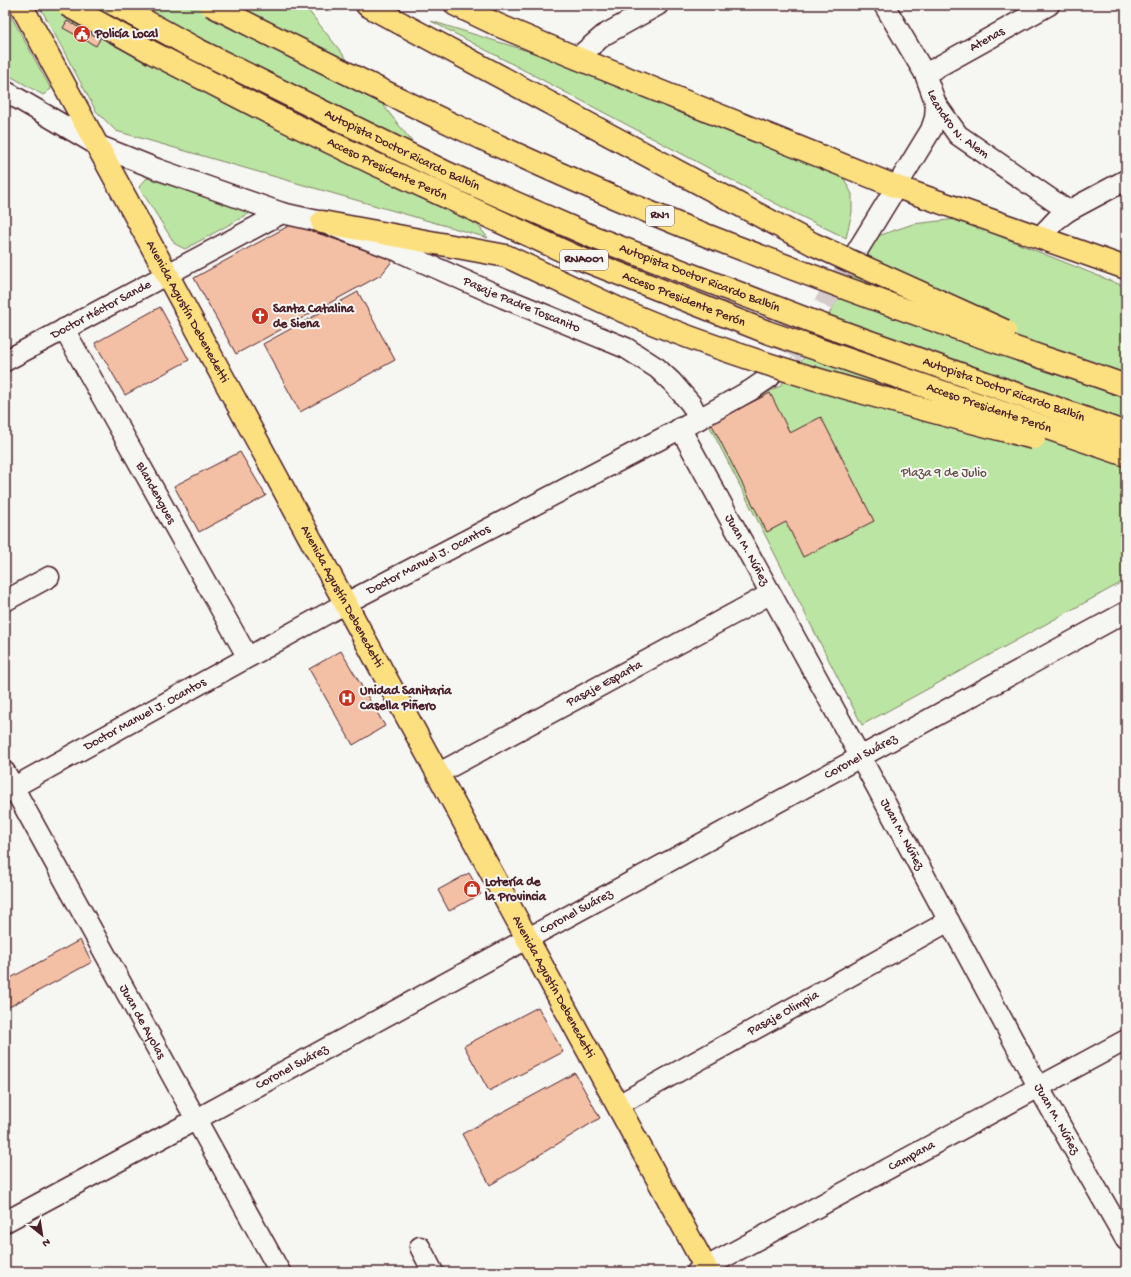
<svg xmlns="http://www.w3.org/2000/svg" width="1131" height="1277" font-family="'Gochi Hand',sans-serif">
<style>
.green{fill:#bbe5a2;stroke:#828266}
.building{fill:#f3c0a5;stroke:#4a1f2b}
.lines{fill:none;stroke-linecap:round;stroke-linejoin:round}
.minor-tunnel{stroke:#d4cbca;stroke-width:20;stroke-dasharray:20 10;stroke-linecap:butt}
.minor-casing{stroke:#4a1f2b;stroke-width:23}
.major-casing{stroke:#4a1f2b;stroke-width:25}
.highway-casing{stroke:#4a1f2b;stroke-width:25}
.minor{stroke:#f6f6f2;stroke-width:20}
.major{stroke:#fce080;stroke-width:22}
.highway{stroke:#fce080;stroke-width:22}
.highway-bridge-casing{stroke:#4a1f2b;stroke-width:25;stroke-linecap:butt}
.highway-bridge{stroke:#fce080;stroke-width:22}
.labels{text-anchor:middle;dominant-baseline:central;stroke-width:4;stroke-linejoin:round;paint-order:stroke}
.shield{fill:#f6f6f2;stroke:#7e6067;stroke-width:1}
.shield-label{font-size:12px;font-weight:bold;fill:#4a1f2b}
.poi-label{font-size:13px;font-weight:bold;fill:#4a1f2b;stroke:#f6f6f2;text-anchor:start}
.street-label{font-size:13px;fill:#4a1f2b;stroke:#f6f6f2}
.park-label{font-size:13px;fill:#665049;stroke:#f6f6f2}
</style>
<rect width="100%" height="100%" fill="#f6f6f2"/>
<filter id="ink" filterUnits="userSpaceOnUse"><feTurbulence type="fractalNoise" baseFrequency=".025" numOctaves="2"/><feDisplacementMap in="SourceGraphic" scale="8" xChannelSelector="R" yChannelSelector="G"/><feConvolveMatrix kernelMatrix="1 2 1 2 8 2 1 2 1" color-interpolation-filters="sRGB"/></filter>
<g filter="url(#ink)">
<!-- green -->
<g class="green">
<path d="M5 5 51 89 43 95 5 73Z"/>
<path d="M39 5H304L488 238 116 131 96 111Z"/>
<path d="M431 21 560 61 842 175 852 194V212L846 238 788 210Z"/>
<path d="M147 178 252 212 185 249 175 244 139 187Z"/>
<path d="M957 219 1126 287V580L862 725 708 423 780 386 806 355 872 238 913 224Z"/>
</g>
<!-- building -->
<g class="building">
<path d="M67 21 100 39 96 46 63 28Z"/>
<path d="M292 224 393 260 381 275 236 354 194 278Z"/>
<path d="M358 292 395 360 300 412 263 344Z"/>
<path d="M160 307 189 360 125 395 95 343Z"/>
<path d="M770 393 790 433 821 417 874 521 803 557 786 522 767 532 711 423Z"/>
<path d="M240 452 266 496 199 532 174 486Z"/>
<path d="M341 651 385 726 353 745 309 669Z"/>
<path d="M469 873 481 894 449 911 438 890Z"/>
<path d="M80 940 92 962 5 1009V981Z"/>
<path d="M538 1007 563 1052 489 1091 464 1046Z"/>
<path d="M575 1073 600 1118 490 1185 462 1134Z"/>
</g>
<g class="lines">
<!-- minor-tunnel -->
<path class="minor-tunnel" d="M770 377 789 359 857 251"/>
<defs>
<g id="minor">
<path id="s1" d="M884 5 925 74 936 104 958 135 1068 211"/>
<path d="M577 58 604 35 658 5"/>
<path id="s2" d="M925 74 1049 5"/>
<path id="s3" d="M5 91 97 145 157 169 282 213 322 222 398 251 504 298 626 348 657 368 672 382 691 404 699 419"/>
<path d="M1040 237 1056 220 1068 211 1126 180"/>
<path d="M857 251 931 130 935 118 936 104"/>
<path id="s4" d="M64 329 247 656"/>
<path id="s5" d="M5 361 282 213"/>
<path id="s6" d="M680 428 861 758 1039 1088 1126 1240"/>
<path d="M5 601 49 577"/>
<path id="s7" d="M5 772 280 1272"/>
<path id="s8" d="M439 773 770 594"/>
<path id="s9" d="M5 792 346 603 699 419 751 390 770 377"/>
<path id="s10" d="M618 1105 949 921"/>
<path id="s11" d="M5 1222 195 1120 1126 612"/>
<path d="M420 1247 433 1272"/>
<path id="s12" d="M697 1272 1126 1040"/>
</g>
<g id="major">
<path id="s13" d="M21 5 708 1272"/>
<path d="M456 5 500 26 577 58 897 187 1126 268"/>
</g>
<g id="highway">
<path d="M367 5 402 24"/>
<path d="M322 222 506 256 623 311"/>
</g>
</defs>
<!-- minor casing -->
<use href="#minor" class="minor-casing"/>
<!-- major casing -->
<use href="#major" class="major-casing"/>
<!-- highway casing -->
<use href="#highway" class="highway-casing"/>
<!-- minor -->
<use href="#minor" class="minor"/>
<!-- major -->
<use href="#major" class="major"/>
<!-- highway -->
<use href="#highway" class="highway"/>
<defs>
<g id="highway-bridge">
<path id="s14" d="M67 5 153 53 270 113 373 163 574 256 767 332 1126 455"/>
<path id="s15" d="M116 5 196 49 447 173 593 237 814 322 1126 433"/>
<path d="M211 5C374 88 538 169 708 236 798 271 889 305 980 336 1028 353 1077 368 1126 386"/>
<path d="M402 24 813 244 1005 331"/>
<path d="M623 311C755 367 895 402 1034 438"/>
</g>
</defs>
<!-- highway-bridge casing -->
<use href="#highway-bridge" class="highway-bridge-casing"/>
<!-- highway-bridge -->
<use href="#highway-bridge" class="highway-bridge"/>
</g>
</g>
<!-- icons -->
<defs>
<symbol id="civic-disc" viewBox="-11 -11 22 22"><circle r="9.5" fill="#c8321e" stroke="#f6f6f2"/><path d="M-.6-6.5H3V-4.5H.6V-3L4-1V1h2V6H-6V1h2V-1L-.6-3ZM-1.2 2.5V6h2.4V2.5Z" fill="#fff"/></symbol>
<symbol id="church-disc" viewBox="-11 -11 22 22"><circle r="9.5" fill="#c8321e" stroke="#f6f6f2"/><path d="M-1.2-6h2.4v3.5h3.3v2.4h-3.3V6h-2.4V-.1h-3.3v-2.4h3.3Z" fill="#fff"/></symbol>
<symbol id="hospital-disc" viewBox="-11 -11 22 22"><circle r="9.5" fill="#c8321e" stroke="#f6f6f2"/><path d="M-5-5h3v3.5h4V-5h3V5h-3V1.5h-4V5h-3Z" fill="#fff"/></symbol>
<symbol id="shop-disc" viewBox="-11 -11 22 22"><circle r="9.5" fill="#c8321e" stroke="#f6f6f2"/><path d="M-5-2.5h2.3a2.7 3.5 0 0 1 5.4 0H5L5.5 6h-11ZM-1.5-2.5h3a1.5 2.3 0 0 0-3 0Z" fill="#fff"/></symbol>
</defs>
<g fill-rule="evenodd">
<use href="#civic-disc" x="72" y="24" width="20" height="20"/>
<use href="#church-disc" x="250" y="306" width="20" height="20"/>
<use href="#hospital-disc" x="337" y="688" width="20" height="20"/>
<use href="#shop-disc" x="462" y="879" width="20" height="20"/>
</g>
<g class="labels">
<!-- shield labels -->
<g class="shield">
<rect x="646" y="206" width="28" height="20" rx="3"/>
<rect x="560" y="250" width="48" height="20" rx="3"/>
</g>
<g class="shield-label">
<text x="660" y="216">RN1</text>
<text x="584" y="260">RNA001</text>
</g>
<!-- poi labels -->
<g class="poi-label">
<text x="95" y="34">Policía Local</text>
<text x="273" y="309">Santa Catalina<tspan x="273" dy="15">de Siena</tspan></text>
<text x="360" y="691">Unidad Sanitaria<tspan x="360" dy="15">Casella Piñero</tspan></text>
<text x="485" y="882">Lotería de<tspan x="485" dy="15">la Provincia</tspan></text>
</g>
<!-- street labels -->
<g class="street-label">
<text stroke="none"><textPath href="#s2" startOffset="71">Atenas</textPath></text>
<text stroke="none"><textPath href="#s1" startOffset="142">Leandro N. Alem</textPath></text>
<text stroke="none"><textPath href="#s15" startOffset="321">Autopista Doctor Ricardo Balbín</textPath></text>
<text stroke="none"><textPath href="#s14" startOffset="360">Acceso Presidente Perón</textPath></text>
<text stroke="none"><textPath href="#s15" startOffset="645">Autopista Doctor Ricardo Balbín</textPath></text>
<text stroke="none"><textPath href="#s14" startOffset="684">Acceso Presidente Perón</textPath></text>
<text stroke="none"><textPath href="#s3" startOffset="561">Pasaje Padre Toscanito</textPath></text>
<text stroke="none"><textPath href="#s5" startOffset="109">Doctor Héctor Sande</textPath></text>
<text stroke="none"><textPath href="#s13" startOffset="349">Avenida Agustín Debenedetti</textPath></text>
<text stroke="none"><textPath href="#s15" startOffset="969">Autopista Doctor Ricardo Balbín</textPath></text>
<text stroke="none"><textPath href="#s14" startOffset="1008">Acceso Presidente Perón</textPath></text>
<text stroke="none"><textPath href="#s4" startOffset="188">Blandengues</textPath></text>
<text stroke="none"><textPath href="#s6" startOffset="139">Juan M. Núñez</textPath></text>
<text stroke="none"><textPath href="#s9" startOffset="483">Doctor Manuel J. Ocantos</textPath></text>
<text stroke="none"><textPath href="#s13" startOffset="673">Avenida Agustín Debenedetti</textPath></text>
<text stroke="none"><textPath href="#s8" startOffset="188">Pasaje Esparta</textPath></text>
<text stroke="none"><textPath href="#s9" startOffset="160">Doctor Manuel J. Ocantos</textPath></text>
<text stroke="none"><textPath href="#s11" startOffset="974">Coronel Suárez</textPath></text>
<text stroke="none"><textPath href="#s6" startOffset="463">Juan M. Núñez</textPath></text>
<text stroke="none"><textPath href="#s11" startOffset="650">Coronel Suárez</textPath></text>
<text stroke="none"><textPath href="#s13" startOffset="1117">Avenida Agustín Debenedetti</textPath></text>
<text stroke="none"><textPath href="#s10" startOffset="189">Pasaje Olimpia</textPath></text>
<text stroke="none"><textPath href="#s7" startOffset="285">Juan de Ayolas</textPath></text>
<text stroke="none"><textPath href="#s11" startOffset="326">Coronel Suárez</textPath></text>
<text stroke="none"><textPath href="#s6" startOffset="787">Juan M. Núñez</textPath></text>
<text stroke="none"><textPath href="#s12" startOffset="244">Campana</textPath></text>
</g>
<!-- park labels -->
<g class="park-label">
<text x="944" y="473">Plaza 9 de Julio</text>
</g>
</g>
<!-- margin -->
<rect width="1131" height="1277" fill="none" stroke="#f6f6f2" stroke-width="20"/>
<rect x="10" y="10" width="1111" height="1257" fill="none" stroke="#4a1f2b" stroke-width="1.5" filter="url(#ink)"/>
<!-- north arrow -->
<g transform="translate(42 1235) rotate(150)" stroke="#f6f6f2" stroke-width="3" paint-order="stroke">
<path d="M0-3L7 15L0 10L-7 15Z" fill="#4a1f2b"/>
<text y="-6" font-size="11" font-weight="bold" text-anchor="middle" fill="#4a1f2b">N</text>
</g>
</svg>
